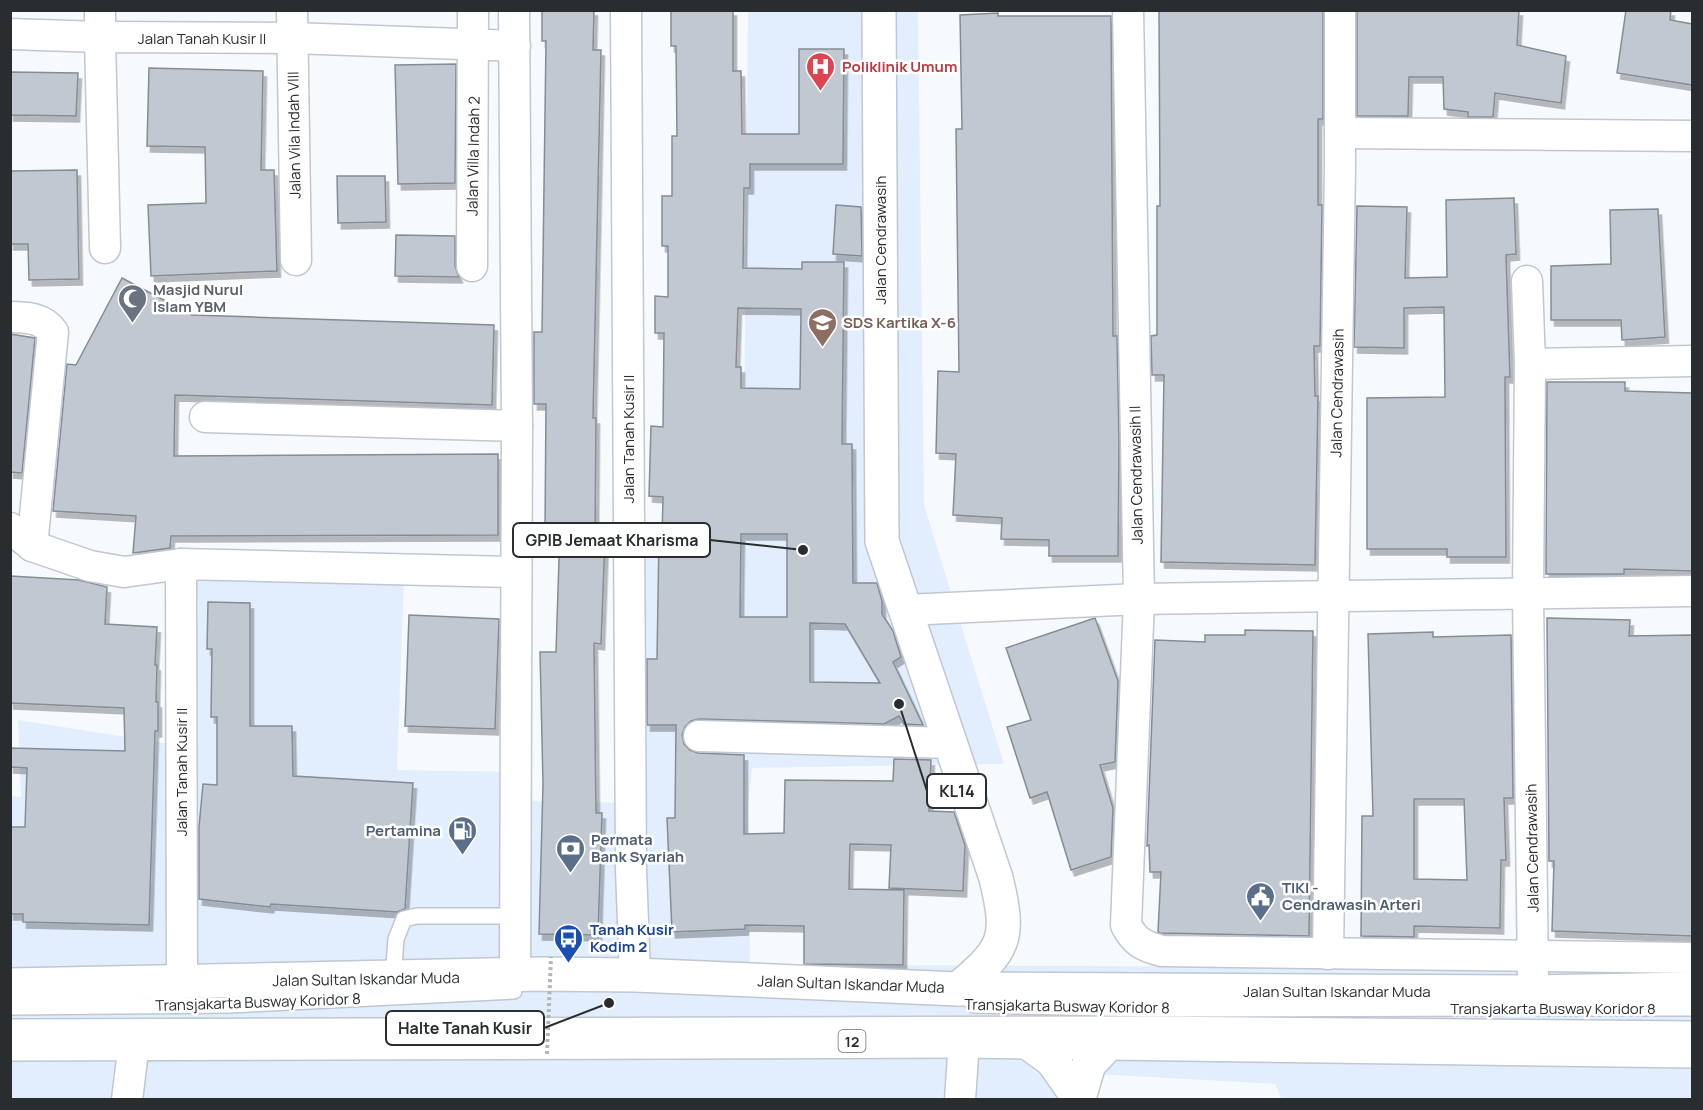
<svg xmlns="http://www.w3.org/2000/svg" width="1703" height="1110" font-family="Manrope,sans-serif">
<style>
.built{fill:#e2eefe}
.building{fill:#c1c8d1;stroke:#858c95;stroke-width:1.5;fill-rule:evenodd;filter:url(#shadow)}
.lines{fill:none;stroke-linecap:round;stroke-linejoin:round}
.lane-casing{stroke:#c0c7d0;stroke-width:18}
.street-casing{stroke:#c0c7d0;stroke-width:33}
.secondary-casing{stroke:#c0c7d0;stroke-width:36}
.highway-casing{stroke:#c0c7d0;stroke-width:36}
.lane{stroke:#fff;stroke-width:15}
.street{stroke:#fff;stroke-width:30}
.secondary{stroke:#fff;stroke-width:33}
.highway{stroke:#fff;stroke-width:33}
.path-bridge{stroke:#b3b6b9;stroke-width:4;stroke-dasharray:3 3;stroke-linecap:butt}
.labels{text-anchor:middle;dominant-baseline:central;stroke-width:5;stroke-linejoin:round;paint-order:stroke}
.shield{fill:#fff;stroke:#6a6c6e;stroke-width:1.5}
.shield-label{font-size:14px;font-weight:bold;fill:#2a2d30}
.street-label{font-size:15px;fill:#2a2d30;stroke:#fff}
.health-label{font-size:15px;font-weight:bold;fill:#be3a42;stroke:#fff;text-anchor:start}
.worship-label{font-size:15px;font-weight:bold;fill:#5b616d;stroke:#fff;text-anchor:start}
.education-label{font-size:15px;font-weight:bold;fill:#785e54;stroke:#fff;text-anchor:start}
.service-label{font-size:15px;font-weight:bold;fill:#4e5e75;stroke:#fff;text-anchor:start}
.transit-label{font-size:15px;font-weight:bold;fill:#164399;stroke:#fff;text-anchor:start}
.leader{fill:none;stroke:#2a2d30;stroke-width:2}
.callout-dot{fill:#2a2d30;stroke:#fff;stroke-width:2}
.callout{fill:#fff;stroke:#2a2d30;stroke-width:2}
.callout-label{font-size:16px;text-anchor:middle;font-weight:bold;fill:#2a2d30}
</style>
<defs>
<filter id="shadow"><feDropShadow dx="3.5" dy="6" stdDeviation="0" flood-color="#0004"/></filter>
</defs>
<rect width="100%" height="100%" fill="#f7fafd"/>
<!-- built -->
<path class="built" d="M748 11H918L924 505 1004 764 752 768 748 805 750 965 1692 968V1099L1282 1100 1275 1084 1095 1074V1100H11L10 796 21 797 18 720 184 746 187 577H404L397 770 527 772V801L637 803 627 527 743 531Z"/>
<!-- building -->
<g class="building">
<path d="M542 10H594L593 50H601L593 418H596L595 540H605L601 644 594 643 596 813H602L598 935 539 934 543 784 540 652H556L560 529H545L546 404H534V332H542L546 41H542Z"/>
<path d="M671 10H733V71H741L742 134H799V49H844L843 164H750V188H744L743 268 802 269V262H844L842 444H852L853 583H877L882 601V614L893 631 901 657 893 662 923 725 904 724 899 716 884 724 699 719 691 721 685 727 682 735 684 744 690 750 698 753 744 755V834L784 833 785 780 893 781 894 759 931 760 929 811 954 812 965 845 963 891 889 888 891 845 850 844 849 889 904 890 903 965 804 964V926L745 925V929L672 932 667 818H675L676 725H647V659H657L659 537H662L663 497 649 496 651 426 663 427 664 333H655V296L668 297V246H662V196H672V136H677L676 46H671ZM738 308 801 309 800 389 741 388V367H736ZM741 534H787V617H740ZM810 623 845 624 880 683 810 682Z"/>
<path d="M1159 10H1323V119H1318V205H1322L1320 346H1314L1315 396H1318L1315 565 1161 562 1164 375H1152L1151 336 1157 335V206H1160Z"/>
<path d="M1357 10H1519L1517 45 1566 56 1561 103 1495 93 1493 117H1468V112L1444 109 1443 77H1409L1408 116H1357Z"/>
<path d="M1626 10H1671L1670 20 1692 24V85L1617 73Z"/>
<path d="M998 13V16H1111L1113 336H1117L1119 440 1118 556H1049V540L1001 539 1002 518 953 515 956 454 936 453 938 371 959 372 956 129H962L960 15Z"/>
<path d="M456 64 455 183 398 184 395 65Z"/>
<path d="M149 68 263 71 261 170H274L277 271 151 276 148 205 206 203 205 147 147 146Z"/>
<path d="M10 72 78 73 76 116 10 115Z"/>
<path d="M77 170 79 279 29 280 28 244H10V171Z"/>
<path d="M337 176H385L386 222 338 223Z"/>
<path d="M1514 198 1516 254 1506 255 1510 377H1505L1506 557H1447V549H1367V398L1445 397 1444 307 1404 308V348L1354 347 1357 206 1407 207 1405 278 1447 277 1446 200Z"/>
<path d="M836 205 861 207 862 256 833 254Z"/>
<path d="M1658 209 1665 337 1622 340 1621 320H1551V266L1611 264 1610 210Z"/>
<path d="M396 235 455 236V266L459 277 395 276Z"/>
<path d="M122 278 192 315 494 325 492 405 175 395 174 456 498 454V535L171 536 170 548 133 553 136 516 53 511 67 364 76 365Z"/>
<path d="M10 334 35 338 22 473 10 472Z"/>
<path d="M1547 382H1625V391L1692 393V571L1624 569V574H1546Z"/>
<path d="M10 576 79 580 107 587 105 624 157 627 155 665H157L156 702H158V731H155L149 925 23 922V914H10V827H25L27 768 10 767V748L125 751 124 708 10 703Z"/>
<path d="M208 602 250 603V726H292L293 776 413 783 405 909 397 912 271 904 270 907 199 899V827L203 784 217 785V717H211L212 649H207Z"/>
<path d="M409 615 499 619 495 729 405 726Z"/>
<path d="M1095 618 1118 681 1115 762 1100 765 1113 808 1111 857 1071 870 1047 792 1030 798 1007 727 1031 720 1006 648Z"/>
<path d="M1547 618 1630 620 1629 636 1692 635V936L1552 931 1554 861H1549Z"/>
<path d="M1245 630 1313 631 1309 936 1160 933 1158 932 1161 872H1150L1149 845 1147 846 1155 640 1205 642V635H1245Z"/>
<path d="M1433 632V637L1511 635 1513 798H1504L1506 860H1501L1500 928 1414 926V937L1361 936 1362 816H1373L1368 634ZM1414 799H1464L1467 880 1414 879Z"/>
</g>
<g class="lines">
<defs>
<g id="lane">
<path d="M393 979 396 939 404 919 417 916H515"/>
<path d="M973 1005 1152 1009 1501 1008"/>
<path d="M10 1007 230 1005 514 991"/>
<path d="M1537 1008H1692"/>
<path d="M10 1027 1147 1024 1692 1029"/>
</g>
<g id="street">
<path d="M292 10 296 260"/>
<path d="M514 10 517 426 515 976"/>
<path d="M626 10 631 869 635 975"/>
<path d="M1128 10 1139 599 1126 925C1135 942 1143 946 1162 951L1692 958"/>
<path d="M10 34 100 37V10"/>
<path d="M1340 133 1692 136"/>
<path d="M105 248 100 37 292 38 515 46"/>
<path d="M472 266 473 10"/>
<path d="M1527 281 1530 364 1528 595 1533 977"/>
<path d="M10 317C27 317 43 318 53 332L32 546"/>
<path d="M1530 364 1692 361"/>
<path d="M205 417 517 426"/>
<path d="M10 528 32 546 90 566 124 572 181 564"/>
<path d="M906 610 1139 599 1692 591"/>
<path d="M699 736 951 743"/>
<path d="M1328 954 1340 165V10"/>
<path d="M182 981 181 564 515 572"/>
<path d="M127 1100 134 1043"/>
<path d="M960 1100 964 1041"/>
</g>
<g id="secondary">
<path d="M879 10 882 541 996 878C1011 940 1005 949 958 989"/>
<path d="M1027 1042 1052 1060 1080 1100"/>
<path d="M1079 1098 1089 1064 1110 1042"/>
</g>
<g id="highway">
<path d="M10 985 539 974 635 975 958 989 1533 992 1692 989"/>
<path d="M10 1044 964 1041 1692 1051"/>
</g>
</defs>
<!-- lane casing -->
<use href="#lane" class="lane-casing"/>
<!-- street casing -->
<use href="#street" class="street-casing"/>
<!-- secondary casing -->
<use href="#secondary" class="secondary-casing"/>
<!-- highway casing -->
<use href="#highway" class="highway-casing"/>
<!-- lane -->
<use href="#lane" class="lane"/>
<!-- street -->
<use href="#street" class="street"/>
<!-- secondary -->
<use href="#secondary" class="secondary"/>
<!-- highway -->
<use href="#highway" class="highway"/>
<!-- path-bridge -->
<path class="path-bridge" d="M547 1054 551 957"/>
</g>
<!-- icons -->
<defs>
<symbol id="hospital-pin" viewBox="-11 -11 22 30"><path d="M0 17L-7.5 6A9.5 9.5 0 1 1 7.5 6Z" fill="#e0444e" stroke="#fff"/><path d="M-5-5h3v3.5h4V-5h3V5h-3V1.5h-4V5h-3Z" fill="#fff"/></symbol>
<symbol id="mosque-pin" viewBox="-11 -11 22 30"><path d="M0 17L-7.5 6A9.5 9.5 0 1 1 7.5 6Z" fill="#6b7280" stroke="#fff"/><path d="M3.5-4.9A6 6 0 1 0 3.5 4.9A5 5 0 1 1 3.5-4.9Z" fill="#fff"/></symbol>
<symbol id="school-pin" viewBox="-11 -11 22 30"><path d="M0 17L-7.5 6A9.5 9.5 0 1 1 7.5 6Z" fill="#8d6e63" stroke="#fff"/><path d="M0-5L7-2L0 1L-7-2ZM-4 1L0 2.5L4 1V4Q0 6-4 4Z" fill="#fff"/></symbol>
<symbol id="fuel-pin" viewBox="-11 -11 22 30"><path d="M0 17L-7.5 6A9.5 9.5 0 1 1 7.5 6Z" fill="#5c6f8a" stroke="#fff"/><path d="M-5.5-6h7V0h2V4h1.3V-2.5L3-4.5l.8-.8L6-3V5H2.5V1h-1V6h-7ZM-4.2-4.7v3.2H.2V-4.7Z" fill="#fff"/></symbol>
<symbol id="bank-pin" viewBox="-11 -11 22 30"><path d="M0 17L-7.5 6A9.5 9.5 0 1 1 7.5 6Z" fill="#5c6f8a" stroke="#fff"/><path d="M-6-4H6V4H-6ZM0-2.3a2.3 2.3 0 1 0 0 4.6a2.3 2.3 0 1 0 0-4.6Z" fill="#fff"/></symbol>
<symbol id="civic-pin" viewBox="-11 -11 22 30"><path d="M0 17L-7.5 6A9.5 9.5 0 1 1 7.5 6Z" fill="#5c6f8a" stroke="#fff"/><path d="M-.6-6.5H3V-4.5H.6V-3L4-1V1h2V6H-6V1h2V-1L-.6-3ZM-1.2 2.5V6h2.4V2.5Z" fill="#fff"/></symbol>
<symbol id="bus-pin" viewBox="-11 -11 22 30"><path d="M0 17L-7.5 6A9.5 9.5 0 1 1 7.5 6Z" fill="#1a4fb4" stroke="#fff"/><path d="M-5-6H5V4H4V6H2V4H-2V6H-4V4H-5ZM-3.5-4V0h7V-4ZM-3.5 1.2v1.5H-2V1.2ZM2 1.2v1.5H3.5V1.2Z" fill="#fff"/></symbol>
</defs>
<g fill-rule="evenodd">
<use href="#hospital-pin" x="804" y="50" width="33" height="45"/>
<use href="#mosque-pin" x="116" y="282" width="33" height="45"/>
<use href="#school-pin" x="806" y="306" width="33" height="45"/>
<use href="#fuel-pin" x="446" y="814" width="33" height="45"/>
<use href="#bank-pin" x="554" y="832" width="33" height="45"/>
<use href="#civic-pin" x="1244" y="880" width="33" height="45"/>
<use href="#bus-pin" x="552" y="922" width="33" height="45"/>
</g>
<g class="labels">
<!-- shield labels -->
<rect class="shield" x="838.5" y="1030" width="27" height="22" rx="4.5"/>
<g class="shield-label">
<text x="852" y="1041">12</text>
</g>
<!-- street labels -->
<g class="street-label">
<text x="202" y="38">Jalan Tanah Kusir II</text>
<text transform="translate(294 135) rotate(-91)">Jalan Vila Indah VIII</text>
<text transform="translate(473 156) rotate(-89)">Jalan Villa Indah 2</text>
<text transform="translate(880 240) rotate(-90)">Jalan Cendrawasih</text>
<text transform="translate(1337 393) rotate(-89)">Jalan Cendrawasih</text>
<text transform="translate(628 439) rotate(-90)">Jalan Tanah Kusir II</text>
<text transform="translate(1136 475) rotate(-91)">Jalan Cendrawasih II</text>
<text transform="translate(181 772) rotate(-90)">Jalan Tanah Kusir II</text>
<text transform="translate(1532 848) rotate(-91)">Jalan Cendrawasih</text>
<text transform="translate(366 979) rotate(-1)">Jalan Sultan Iskandar Muda</text>
<text transform="translate(851 984) rotate(2)">Jalan Sultan Iskandar Muda</text>
<text x="1337" y="991">Jalan Sultan Iskandar Muda</text>
<text transform="translate(258 1002) rotate(-2)">Transjakarta Busway Koridor 8</text>
<text transform="translate(1067 1006) rotate(1)">Transjakarta Busway Koridor 8</text>
<text x="1553" y="1008">Transjakarta Busway Koridor 8</text>
</g>
<!-- health labels -->
<g class="health-label">
<text x="842" y="66">Poliklinik Umum</text>
</g>
<!-- worship labels -->
<g class="worship-label">
<text x="153" y="289">Masjid Nurul<tspan x="153" dy="17">Islam YBM</tspan></text>
</g>
<!-- education labels -->
<g class="education-label">
<text x="843" y="322">SDS Kartika X-6</text>
</g>
<!-- service labels -->
<g class="service-label">
<text x="441" y="830" text-anchor="end">Pertamina</text>
<text x="591" y="839">Permata<tspan x="591" dy="17">Bank Syariah</tspan></text>
<text x="1282" y="887">TIKI -<tspan x="1282" dy="17">Cendrawasih Arteri</tspan></text>
</g>
<!-- transit labels -->
<g class="transit-label">
<text x="590" y="929">Tanah Kusir<tspan x="590" dy="17">Kodim 2</tspan></text>
</g>
</g>
<!-- callouts -->
<path class="leader" d="M803 550L710 540M899 704L927 791M609 1003L544 1028"/>
<g class="callout-dot">
<circle cx="803" cy="550" r="6"/>
<circle cx="899" cy="704" r="6"/>
<circle cx="609" cy="1003" r="6"/>
</g>
<g class="callout">
<rect x="513" y="523" width="197" height="34" rx="6"/>
<rect x="927" y="774" width="59" height="34" rx="6"/>
<rect x="386" y="1011" width="158" height="34" rx="6"/>
</g>
<g class="callout-label">
<text x="612" y="546">GPIB Jemaat Kharisma</text>
<text x="957" y="797">KL14</text>
<text x="465" y="1034">Halte Tanah Kusir</text>
</g>
<!-- border -->
<rect width="1703" height="1110" fill="none" stroke="#2a2d30" stroke-width="24"/>
</svg>
